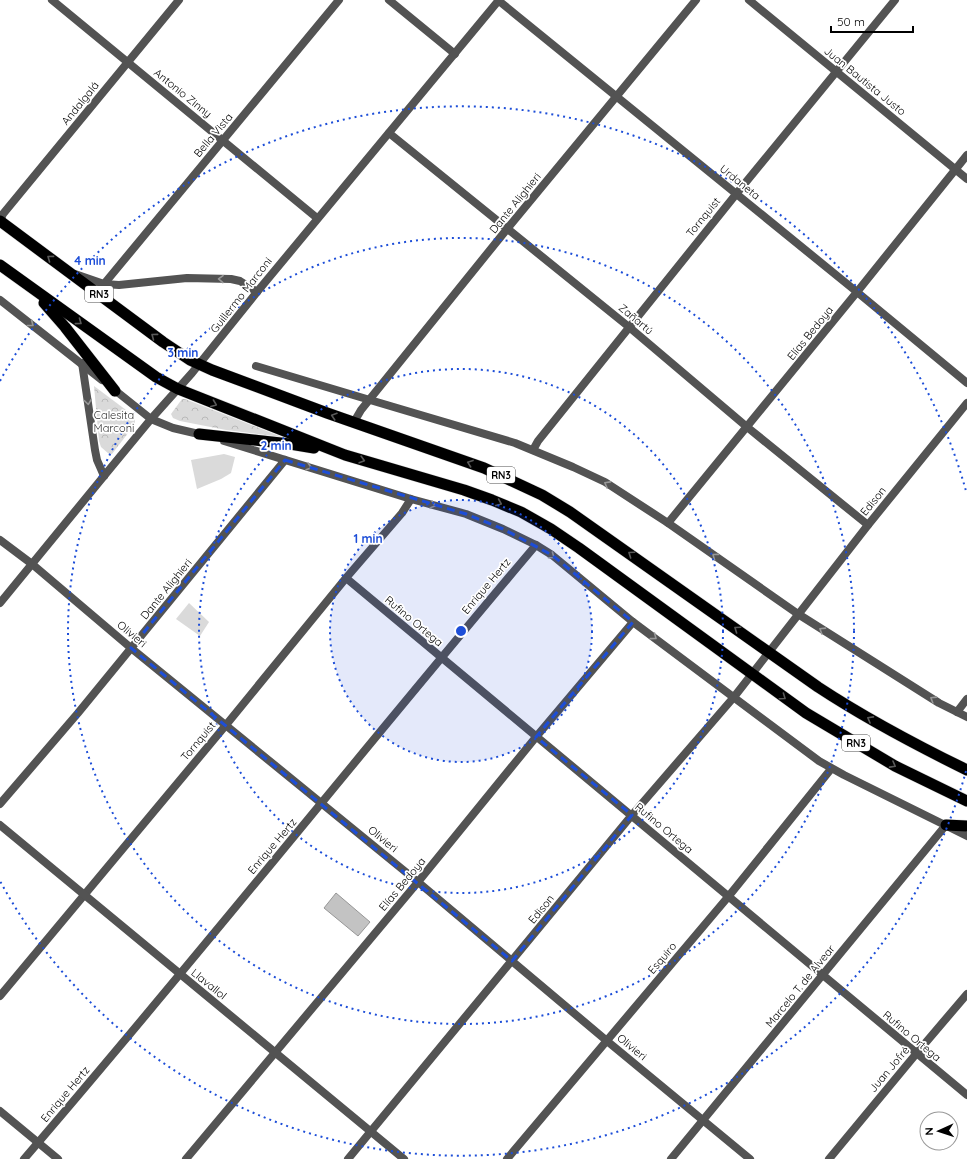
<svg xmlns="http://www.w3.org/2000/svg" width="967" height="1159" font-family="Quicksand,sans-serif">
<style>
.grass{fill:#dadada}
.park{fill:url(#park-crowns)}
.building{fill:#c3c3c3;stroke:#979797}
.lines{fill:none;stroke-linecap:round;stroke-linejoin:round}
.trunk-casing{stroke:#dbdbdb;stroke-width:12}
.minor{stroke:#535353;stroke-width:8}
.tertiary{stroke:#535353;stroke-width:8}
.trunk{stroke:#000;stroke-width:11}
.oneway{stroke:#595959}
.oneway2{stroke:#989898}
.marked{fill:none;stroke:#1d4ed8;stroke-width:3;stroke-dasharray:8 5;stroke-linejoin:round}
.ring{fill:none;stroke:#1d4ed8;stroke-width:2;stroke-dasharray:2 4}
.labels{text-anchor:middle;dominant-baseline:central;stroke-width:3.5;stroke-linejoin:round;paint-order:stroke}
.shield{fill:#fff;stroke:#4c4c4c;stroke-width:1}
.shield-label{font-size:10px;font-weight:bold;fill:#000}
.street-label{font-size:11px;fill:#000;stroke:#fff}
.park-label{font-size:11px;fill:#313131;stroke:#fff}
.centre{fill:#1d4ed8;stroke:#fff;stroke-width:2}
.ring-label{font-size:12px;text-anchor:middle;font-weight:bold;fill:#1d4ed8;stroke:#fff;stroke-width:3.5;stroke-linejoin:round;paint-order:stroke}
</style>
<defs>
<pattern id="park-crowns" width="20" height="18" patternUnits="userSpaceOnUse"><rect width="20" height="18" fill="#dadada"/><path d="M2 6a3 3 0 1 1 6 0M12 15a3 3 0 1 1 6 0" fill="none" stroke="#b9b9b9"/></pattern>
</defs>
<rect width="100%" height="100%" fill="#fff"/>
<!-- grass -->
<g class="grass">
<path d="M224 454 235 457 231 473 221 479 197 489 191 460Z"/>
<path d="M189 603 209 622 200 636 176 619Z"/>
</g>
<!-- park -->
<g class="park">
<path d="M94 386 134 416 135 419V424L112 454H109L101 447 99 441Z"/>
<path d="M182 399H185L282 437 226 430 180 421 173 418 171 414Z"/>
</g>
<!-- building -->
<path class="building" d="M336 893 370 922 358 936 324 908Z"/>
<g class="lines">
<defs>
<g id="trunk">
<path d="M0 221 163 342 190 360 212 370 327 413 484 468 542 495 570 512 818 687C865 718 916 745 967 770"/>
<path d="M0 265 156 377 178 389 345 455 464 490 492 500 521 512 551 529 579 548 806 713 895 766 967 801"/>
<path d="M44 303 65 327 115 391"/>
<path d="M199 434 290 444 314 448"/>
<path d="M946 825 967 826"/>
</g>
</defs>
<!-- trunk casing -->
<use href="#trunk" class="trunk-casing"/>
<!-- minor -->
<g class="minor">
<path d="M52 0 317 218"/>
<path d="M389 0 455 54"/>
<path d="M749 0 967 179"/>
<path d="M499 1 857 292 967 383"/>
<path d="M389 133 629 327 747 427 868 525"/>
<path d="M0 221 3 214 179 0"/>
<path d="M104 284 339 0"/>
<path d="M256 366 370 400"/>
<path d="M354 422 361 410 507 229 696 0"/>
<path d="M533 450 538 441 737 193 895 0"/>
<path d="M668 523 857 292 967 155"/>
<path d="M0 540 32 564 131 648 418 882 607 1041 750 1159"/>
<path d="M346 578 967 1095"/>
<path d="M957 712 967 699"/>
<path d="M0 804 78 713 285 460"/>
<path d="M0 996 226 725 346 578 402 513 411 499"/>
<path d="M0 1111 58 1159"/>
<path d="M24 1159C198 957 364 748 536 545"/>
<path d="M186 1159 418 882 536 737 633 622"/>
<path d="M348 1159 632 815 734 697 868 525 967 403"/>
<path d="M507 1159 728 897 831 769"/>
<path d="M671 1159 946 825"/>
<path d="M829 1159 916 1054 967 994"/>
</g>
<!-- tertiary -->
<g class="tertiary">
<path d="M75 274 104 284 119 285 187 278 231 279 240 281 257 292"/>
<path d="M0 300 102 380"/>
<path d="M82 363 95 450 97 460 104 476"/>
<path d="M111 387 151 419 173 428 203 435"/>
<path d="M370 400 515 443 573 467 605 482 668 523 798 614 939 703 967 717"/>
<path d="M224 441 411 499 466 514 503 529 536 545 552 555 633 622 819 761 844 775 967 836"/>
<path d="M0 603 104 476 151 419 192 373 257 292 499 0"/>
<path d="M0 825 404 1159"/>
</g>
<!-- trunk -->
<use href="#trunk" class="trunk"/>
</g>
<!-- one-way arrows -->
<defs><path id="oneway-chevron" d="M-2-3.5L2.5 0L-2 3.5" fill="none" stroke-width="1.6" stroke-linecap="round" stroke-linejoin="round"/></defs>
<g class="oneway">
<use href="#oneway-chevron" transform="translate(50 258) rotate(-144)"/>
<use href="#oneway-chevron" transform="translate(79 322) rotate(36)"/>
<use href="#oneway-chevron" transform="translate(154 336) rotate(-143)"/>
<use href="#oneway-chevron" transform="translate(214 404) rotate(21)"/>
<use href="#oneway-chevron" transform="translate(334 416) rotate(-162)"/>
<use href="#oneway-chevron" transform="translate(362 460) rotate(16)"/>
<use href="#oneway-chevron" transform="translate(470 463) rotate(-160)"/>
<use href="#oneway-chevron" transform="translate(499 503) rotate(23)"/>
<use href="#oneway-chevron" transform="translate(631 554) rotate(-145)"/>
<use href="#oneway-chevron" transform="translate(737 629) rotate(-145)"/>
<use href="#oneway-chevron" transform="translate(783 697) rotate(35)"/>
<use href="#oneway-chevron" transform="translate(870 719) rotate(-151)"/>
<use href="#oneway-chevron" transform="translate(893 765) rotate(29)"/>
</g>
<g class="oneway2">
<use href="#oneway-chevron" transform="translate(221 279) rotate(-179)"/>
<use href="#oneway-chevron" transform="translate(31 324) rotate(38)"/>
<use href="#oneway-chevron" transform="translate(88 402) rotate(82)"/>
<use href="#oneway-chevron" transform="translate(309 467) rotate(17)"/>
<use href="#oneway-chevron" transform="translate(607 484) rotate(-151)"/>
<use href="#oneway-chevron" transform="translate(433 505) rotate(15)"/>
<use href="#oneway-chevron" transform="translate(552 556) rotate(35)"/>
<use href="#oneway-chevron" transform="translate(715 556) rotate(-144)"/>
<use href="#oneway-chevron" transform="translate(822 630) rotate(-148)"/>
<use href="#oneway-chevron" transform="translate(654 637) rotate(37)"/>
<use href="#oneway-chevron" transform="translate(933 699) rotate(-148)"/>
</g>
<!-- marked area -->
<path class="marked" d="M285 460 466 514 503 529 552 555 633 622 536 737 632 815 512 961 131 648Z"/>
<!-- distance rings -->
<circle cx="461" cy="631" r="131" fill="#1d4ed8" fill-opacity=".12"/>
<g class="ring">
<circle cx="461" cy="631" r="131"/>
<circle cx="461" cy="631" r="262"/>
<circle cx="461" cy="631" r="393"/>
<path d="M966 771A524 524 0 0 1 0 881M0 381A524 524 0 0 1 966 491"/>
</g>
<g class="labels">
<!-- shield labels -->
<g class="shield">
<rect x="85" y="286" width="28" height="16" rx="3"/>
<rect x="487" y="467" width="28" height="16" rx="3"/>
<rect x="842" y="735" width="28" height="16" rx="3"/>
</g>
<g class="shield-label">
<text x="99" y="294">RN3</text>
<text x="501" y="475">RN3</text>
<text x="856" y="743">RN3</text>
</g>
<!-- street labels -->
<g class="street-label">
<text transform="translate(865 81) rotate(39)">Juan Bautista Justo</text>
<text transform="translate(183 93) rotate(39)">Antonio Zinny</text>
<text transform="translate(80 103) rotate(-51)">Andalgalá</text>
<text transform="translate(213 135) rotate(-50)">Bella Vista</text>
<text transform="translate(740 182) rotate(39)">Urdaneta</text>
<text transform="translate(515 203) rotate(-51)">Dante Alighieri</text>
<text transform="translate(703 217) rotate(-51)">Tornquist</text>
<text transform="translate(241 295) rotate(-52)">Guillermo Marconi</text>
<text transform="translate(636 319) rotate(40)">Zañartú</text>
<text transform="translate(810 333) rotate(-51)">Elías Bedoya</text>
<text transform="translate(873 501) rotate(-51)">Edison</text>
<text transform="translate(486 586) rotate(-50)">Enrique Hertz</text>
<text transform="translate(166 589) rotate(-51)">Dante Alighieri</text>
<text transform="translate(414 621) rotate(40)">Rufino Ortega</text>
<text transform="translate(132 634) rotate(40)">Olivieri</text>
<text transform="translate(198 741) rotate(-50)">Tornquist</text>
<text transform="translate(664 828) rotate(40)">Rufino Ortega</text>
<text transform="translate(383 839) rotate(39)">Olivieri</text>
<text transform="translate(272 846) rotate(-50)">Enrique Hertz</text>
<text transform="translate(402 884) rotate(-50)">Elías Bedoya</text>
<text transform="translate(541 909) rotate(-51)">Edison</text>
<text transform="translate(662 958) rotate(-50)">Esquiro</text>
<text transform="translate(209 984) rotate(39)">Llavallol</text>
<text transform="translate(800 986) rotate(-51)">Marcelo T. de Alvear</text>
<text transform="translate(912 1036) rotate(40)">Rufino Ortega</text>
<text transform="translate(632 1047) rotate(39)">Olivieri</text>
<text transform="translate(889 1069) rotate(-50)">Juan Jofré</text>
<text transform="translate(65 1094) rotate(-50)">Enrique Hertz</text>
</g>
<!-- park labels -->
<g class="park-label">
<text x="114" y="415">Calesita<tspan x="114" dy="13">Marconi</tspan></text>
</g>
</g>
<circle cx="461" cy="631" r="6" class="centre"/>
<g class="ring-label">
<text x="90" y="265">4 min</text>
<text x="183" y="357">3 min</text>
<text x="276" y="450">2 min</text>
<text x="368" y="543">1 min</text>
</g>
<!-- north arrow -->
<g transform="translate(939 1131) rotate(267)"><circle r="19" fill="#ffffff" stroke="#999999"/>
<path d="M0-3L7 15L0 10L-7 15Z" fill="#000000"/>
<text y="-6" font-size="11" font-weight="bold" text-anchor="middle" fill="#000000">N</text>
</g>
<!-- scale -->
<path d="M831 26v6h82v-6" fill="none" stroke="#000000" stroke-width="2"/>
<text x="837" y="26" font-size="12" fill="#000000" stroke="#ffffff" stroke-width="3" paint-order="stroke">50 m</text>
</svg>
